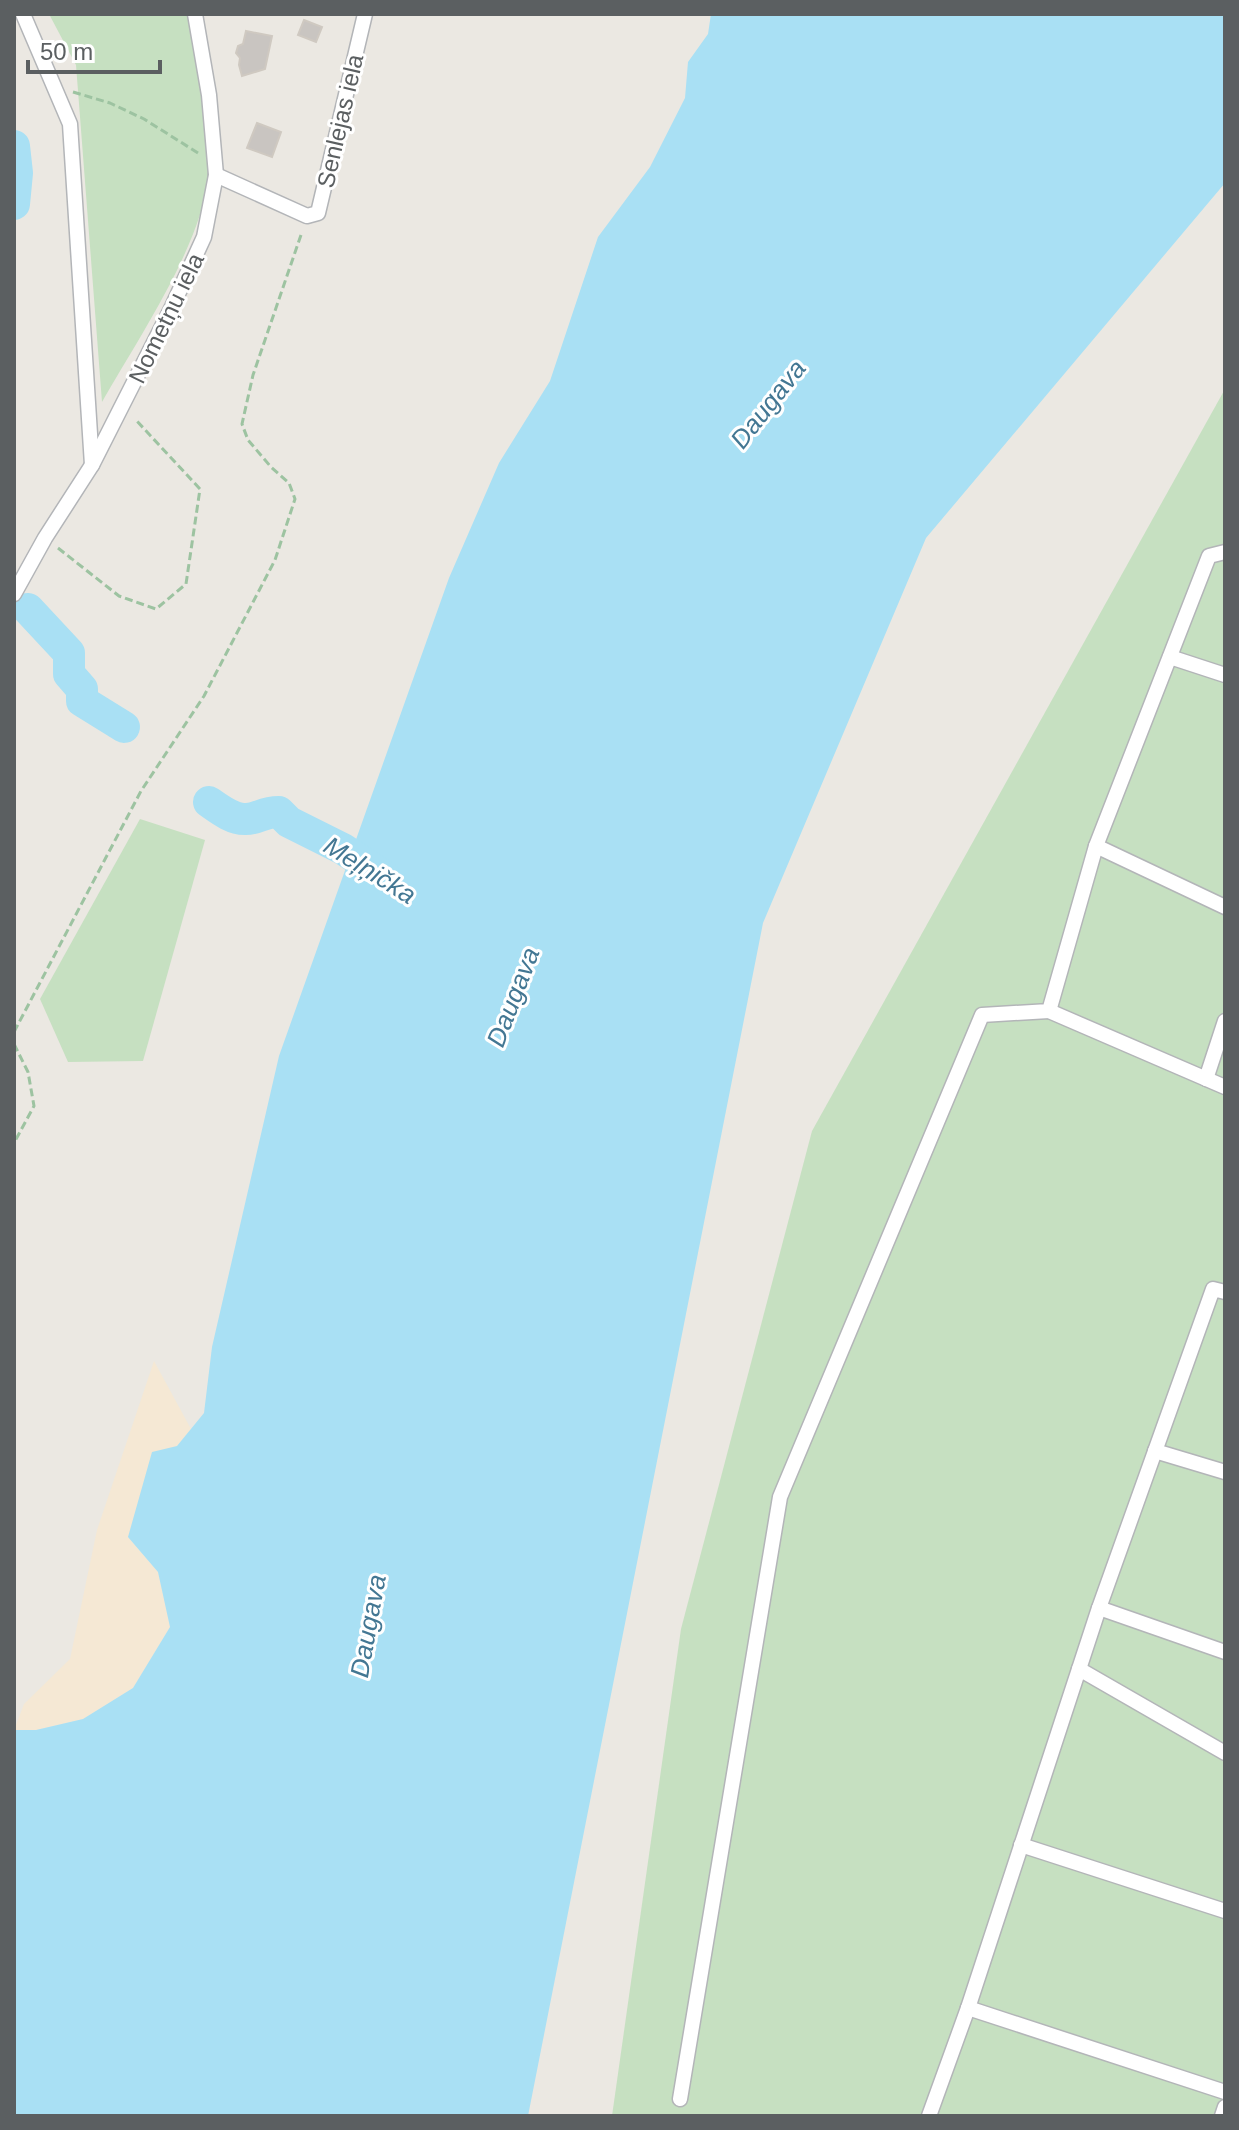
<svg xmlns="http://www.w3.org/2000/svg" width="1239" height="2130" font-family="Arial,sans-serif">
<style>
.green{fill:#c6e0c1}
.sand{fill:#f5e8d4}
.water{fill:#a9e0f4}
.lines{fill:none;stroke-linecap:round;stroke-linejoin:round}
.river{stroke:#a9e0f4;stroke-width:32}
.building{fill:#c9c5c1;stroke:#cfc9c1;stroke-width:2}
.minor-casing{stroke:#b3b5b8;stroke-width:17}
.path{stroke:#9dc3a1;stroke-width:3;stroke-dasharray:8 4;stroke-linecap:butt}
.minor{stroke:#fff;stroke-width:14}
.labels{text-anchor:middle;dominant-baseline:central;stroke-width:6;stroke-linejoin:round;paint-order:stroke}
.street-label{font-size:24px;fill:#5b5f61;stroke:#fff}
.water-label{font-size:26px;font-style:italic;fill:#437793;stroke:#fff}
</style>
<rect width="100%" height="100%" fill="#ebe8e2"/>
<!-- green -->
<g class="green">
<path d="M49 14H188C196 65 212 126 208 177 202 245 136 342 102 402L76 65Z"/>
<path d="M1225 389V2116H612L681 1629 812 1131Z"/>
<path d="M140 819 205 840 143 1061 68 1062 40 999Z"/>
</g>
<!-- sand -->
<path class="sand" d="M154 1361 191 1429 177 1446 128 1537 158 1572 170 1627 133 1688 83 1719 36 1730H14L24 1704 70 1659 97 1530Z"/>
<!-- water -->
<path class="water" d="M711 14H1225V183L926 538 763 923 528 2116H14V1730H36L83 1719 133 1688 170 1627 158 1572 128 1537 152 1452 177 1446 204 1413 212 1347 279 1056 449 578 499 463 550 381 598 237 650 167 685 98 688 62 708 34Z"/>
<g class="lines">
<!-- river -->
<g class="river">
<path d="M14 146 17 173 14 204"/>
<path d="M28 609 69 653V674L82 689V701L124 727"/>
<path d="M209 802C219 809 233 820 246 819 258 819 262 812 279 812L289 822 343 849 385 877"/>
</g>
</g>
<!-- building -->
<g class="building">
<path d="M304 20 322 27 316 42 298 35Z"/>
<path d="M246 31 272 36 265 69 242 76 239 65 240 58 236 53 238 46 243 44Z"/>
<path d="M257 123 281 132 272 157 247 148Z"/>
</g>
<g class="lines">
<defs>
<g id="minor">
<path d="M23 14 70 124 92 465"/>
<path d="M216 175 307 216 318 213 365 14"/>
<path d="M14 594 45 538 92 465 172 307 204 237 216 175 209 95 195 14"/>
<path d="M1170 657 1225 675"/>
<path d="M1096 846 1225 907"/>
<path d="M1049 1011 1225 1087"/>
<path d="M1206 1079 1225 1021"/>
<path d="M1155 1451 1225 1472"/>
<path d="M1099 1608 1225 1652"/>
<path d="M1079 1669 1225 1753"/>
<path d="M1021 1845 1225 1911"/>
<path d="M968 2008 1225 2092"/>
<path d="M680 2099 780 1497 982 1015 1049 1011 1096 846 1209 556 1225 552"/>
<path d="M929 2116 968 2008 1099 1608 1213 1289 1225 1292"/>
<path d="M1222 2116 1225 2107"/>
</g>
</defs>
<!-- minor casing -->
<use href="#minor" class="minor-casing"/>
<!-- path -->
<g class="path">
<path d="M73 92 110 103 144 119 198 153"/>
<path d="M58 548 119 596 156 609 186 584 200 489 135 419"/>
<path d="M14 1032 141 791 204 696 275 560 295 499 289 483 271 467 248 440 242 424 253 375 302 232"/>
<path d="M14 1044 28 1072 34 1106 14 1143"/>
</g>
<!-- minor -->
<use href="#minor" class="minor"/>
</g>
<g class="labels">
<!-- street labels -->
<g class="street-label">
<text transform="translate(340 121) rotate(-77)">Senlejas iela</text>
<text transform="translate(166 318) rotate(-64)">Nometņu iela</text>
</g>
<!-- water labels -->
<g class="water-label">
<text transform="translate(768 404) rotate(-52)">Daugava</text>
<text transform="translate(370 870) rotate(32)">Meļņička</text>
<text transform="translate(513 997) rotate(-69)">Daugava</text>
<text transform="translate(368 1626) rotate(-80)">Daugava</text>
</g>
</g>
<!-- border -->
<rect width="1239" height="2130" fill="none" stroke="#5b5f61" stroke-width="32"/>
<!-- scale -->
<path d="M28 60v12h132v-12" fill="none" stroke="#5b5f61" stroke-width="4"/>
<text x="40" y="60" font-size="24" fill="#5b5f61" stroke="#ffffff" stroke-width="6" paint-order="stroke">50 m</text>
</svg>
